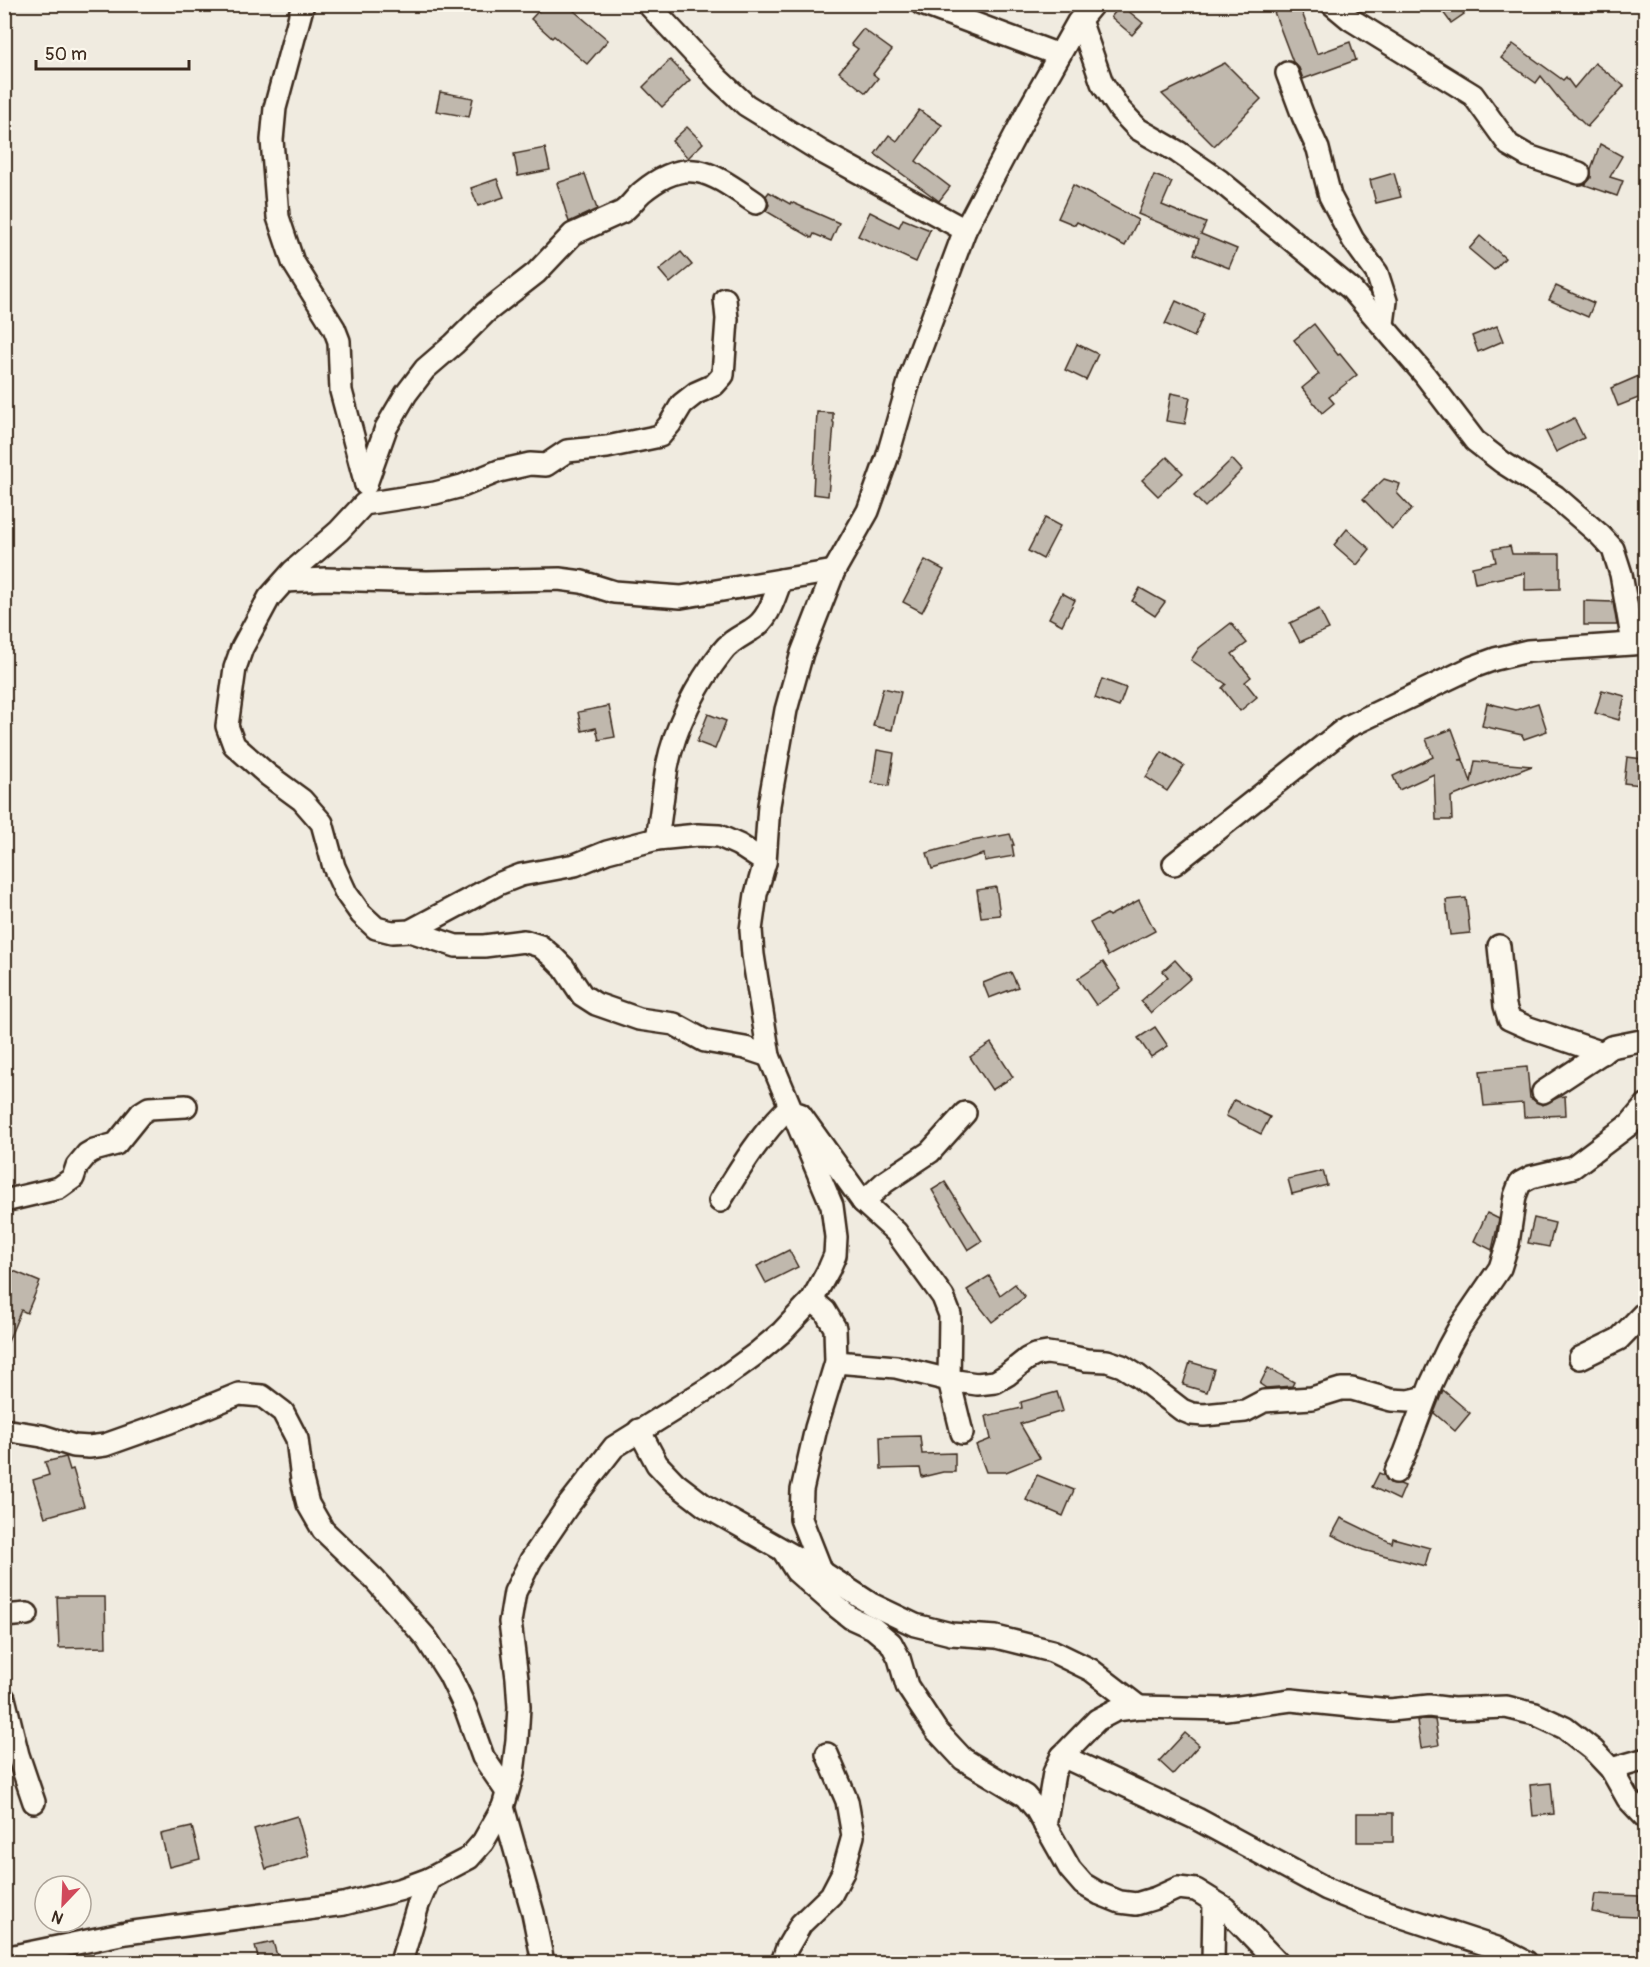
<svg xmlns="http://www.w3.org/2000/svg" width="1650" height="1967" font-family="Pangolin,sans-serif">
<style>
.building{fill:#c0b8ad;stroke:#3b2a1e;stroke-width:1.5}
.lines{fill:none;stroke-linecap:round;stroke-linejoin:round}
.minor-casing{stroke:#3b2a1e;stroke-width:26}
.minor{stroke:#fbf7ec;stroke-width:21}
</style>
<rect width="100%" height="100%" fill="#f0ebe0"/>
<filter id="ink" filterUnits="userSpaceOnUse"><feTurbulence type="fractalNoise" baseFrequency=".0167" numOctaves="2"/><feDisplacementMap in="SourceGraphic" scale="12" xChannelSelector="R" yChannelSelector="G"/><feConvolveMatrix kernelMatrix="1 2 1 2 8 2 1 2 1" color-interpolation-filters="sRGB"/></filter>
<g filter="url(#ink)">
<!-- building -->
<g class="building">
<path d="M545 4H566L608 40 587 64 554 36 552 38 531 19Z"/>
<path d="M1294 4H1299L1317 54 1350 42 1356 60 1303 79 1299 68 1293 62 1274 12Z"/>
<path d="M1437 4H1457L1464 14 1451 23Z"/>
<path d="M1121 5 1143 23 1132 35 1111 17Z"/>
<path d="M863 29 892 50 873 74 878 78 866 93 839 72 858 49 851 44Z"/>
<path d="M1513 44 1563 80 1566 77 1574 88 1595 63 1624 86 1587 127 1560 100 1541 76 1536 83 1501 58Z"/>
<path d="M670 60 690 80 662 107 643 87Z"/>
<path d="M1225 63 1261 99 1214 146 1162 94Z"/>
<path d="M440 92 473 98 469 117 436 111Z"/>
<path d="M919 110 942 125 916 161 950 187 939 201 875 154 889 135 897 141Z"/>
<path d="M687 127 703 143 688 158 672 141Z"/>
<path d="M1600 144 1622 156 1610 177 1623 181 1617 196 1585 185 1591 178V169Z"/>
<path d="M545 148 550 170 518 176 514 154Z"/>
<path d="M1394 173 1401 197 1376 203 1370 180Z"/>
<path d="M585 174 597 209 569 222 557 183Z"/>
<path d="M1154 175 1172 182 1162 205 1206 223 1201 234 1237 249 1229 268 1194 254 1199 239 1138 214Z"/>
<path d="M497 179 504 197 478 206 471 188Z"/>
<path d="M1073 185 1138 220 1125 246 1077 222 1075 225 1058 218Z"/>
<path d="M769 192 790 204 791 202 839 223 831 241 814 234 812 238 766 211 769 205 766 196Z"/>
<path d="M870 212 899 227 903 219 930 230 916 262 858 236Z"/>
<path d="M1480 236 1505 258 1494 270 1469 249Z"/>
<path d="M681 252 692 265 670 283 659 270Z"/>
<path d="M1556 286 1594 303 1588 317 1549 300Z"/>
<path d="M1176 301 1204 314 1194 337 1165 324Z"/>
<path d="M1314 324 1338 355 1340 354 1357 375 1329 397 1334 403 1322 413 1302 388 1319 374 1294 340Z"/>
<path d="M1497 326 1503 341 1478 352 1472 336Z"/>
<path d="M1077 344 1098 354 1086 380 1065 370Z"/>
<path d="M1646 373V395L1618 406 1611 388Z"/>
<path d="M1171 393 1190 397 1185 424 1166 421Z"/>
<path d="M817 412 833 413V422L834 423 828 496 813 494Z"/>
<path d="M1574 418 1584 438 1556 452 1546 432Z"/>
<path d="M1167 457 1183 473 1158 496 1142 480Z"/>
<path d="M1232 459 1242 470 1205 507 1194 496Z"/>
<path d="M1384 479 1400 484 1397 493 1412 509 1392 529 1363 499Z"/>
<path d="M1045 518 1060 526 1043 559 1028 551Z"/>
<path d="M1347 529 1370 549 1357 565 1334 545Z"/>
<path d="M1510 546 1512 554H1560V589L1525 590V573L1475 583 1472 567 1496 562 1493 549Z"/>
<path d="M925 560 944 570 922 612 903 602Z"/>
<path d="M1140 588 1165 602 1155 616 1132 601Z"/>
<path d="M1062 593 1075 600 1062 625 1049 618Z"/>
<path d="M1584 601 1613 602 1617 625H1584Z"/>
<path d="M1319 609 1329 629 1300 642 1290 623Z"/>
<path d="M1231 623 1247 643 1232 654 1251 677 1245 682 1257 697 1240 711 1222 688 1226 684 1191 660 1199 648Z"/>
<path d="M1102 679 1126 688 1119 707 1095 698Z"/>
<path d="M883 688 901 692 892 730 873 726Z"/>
<path d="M1602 690 1625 696 1619 720 1595 713Z"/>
<path d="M1487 703 1516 710 1538 703 1547 731 1524 739 1522 735 1482 726Z"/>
<path d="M609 706 615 737 599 740 596 728 582 731 578 712Z"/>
<path d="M708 714 726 721 715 749 697 742Z"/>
<path d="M1452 729 1463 759 1459 760H1463L1471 782 1475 761 1532 766 1451 797 1452 820H1436L1434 774 1399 790 1393 776 1433 757 1426 739Z"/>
<path d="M877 750 894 753 889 786 872 783Z"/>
<path d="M1162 752 1184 766 1167 791 1146 777Z"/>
<path d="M1627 757 1643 759 1641 785 1624 783Z"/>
<path d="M1010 834 1014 845H1012L1014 856 985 861 984 854 932 869 927 853 967 842Z"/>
<path d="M996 887 1000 915 981 917 977 890Z"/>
<path d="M1466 898 1470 933 1450 935 1446 900Z"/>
<path d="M1139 900 1155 931 1108 956 1090 923 1107 914 1109 916Z"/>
<path d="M1175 960 1191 978 1151 1013 1141 1001 1168 977 1163 971Z"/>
<path d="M1103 962 1121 988 1096 1005 1078 979Z"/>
<path d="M1011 972 1018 987 989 998 983 983Z"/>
<path d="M1155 1027 1168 1046 1151 1057 1138 1038Z"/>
<path d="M991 1043 1013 1077 992 1090 970 1057Z"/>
<path d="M1527 1067 1530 1098 1543 1105 1559 1097 1565 1096 1566 1115 1524 1117 1523 1103 1484 1106 1480 1071Z"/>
<path d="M1234 1100 1270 1117 1261 1134 1226 1116Z"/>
<path d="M1323 1171 1327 1185 1292 1194 1288 1179Z"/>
<path d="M945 1182 982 1241 968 1250 932 1190Z"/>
<path d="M1487 1213 1499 1219 1492 1250 1474 1241Z"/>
<path d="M1534 1218 1555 1223 1549 1247 1528 1243Z"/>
<path d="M789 1250 798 1267 766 1283 757 1266Z"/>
<path d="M4 1267 40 1282 27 1313 21 1310 5 1349Z"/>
<path d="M989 1276 1000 1295 1015 1284 1025 1297 992 1322 967 1290Z"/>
<path d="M1190 1362 1214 1369 1207 1392 1183 1385Z"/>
<path d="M1268 1368 1294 1382 1292 1386 1266 1388 1260 1384Z"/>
<path d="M1443 1390 1470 1413 1455 1431 1434 1413Z"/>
<path d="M1057 1392 1063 1411 1020 1424 1040 1458 1006 1472H986L976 1445 991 1439 986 1416 1022 1408 1021 1402Z"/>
<path d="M920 1436 922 1454 955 1453V1472H943L922 1477 920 1468 881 1469 880 1437Z"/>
<path d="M66 1457 70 1470 73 1469 84 1506 45 1517 33 1480 49 1475 45 1462Z"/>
<path d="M1379 1473 1384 1475 1390 1483 1400 1484 1405 1486 1399 1500 1372 1487Z"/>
<path d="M1037 1475 1074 1490 1063 1516 1026 1500Z"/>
<path d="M1341 1518 1392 1543 1393 1538 1430 1548 1425 1566 1363 1550 1332 1535Z"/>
<path d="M57 1597H105L106 1647 59 1648Z"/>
<path d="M1429 1719 1435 1720 1439 1745 1421 1748 1417 1720Z"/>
<path d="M1185 1733 1199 1745 1173 1774 1159 1761Z"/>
<path d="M1551 1783 1554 1814 1533 1816 1530 1785Z"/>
<rect x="1357" y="1813" width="36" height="29"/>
<path d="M297 1816 309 1856 266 1869 254 1829Z"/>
<path d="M192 1827 200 1859 169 1867 161 1834Z"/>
<path d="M1595 1894 1639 1896 1638 1917 1611 1916 1592 1912Z"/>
<path d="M273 1942 279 1962H259L255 1946Z"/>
</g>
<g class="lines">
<defs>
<g id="minor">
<path d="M303 4 275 108 272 140 278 217 293 262 334 328 339 341 341 391 366 485"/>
<path d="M648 4 718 79 746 105 822 152 965 230"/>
<path d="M922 4 1059 55"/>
<path d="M1332 4 1350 19 1473 95 1509 145 1528 156 1579 173"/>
<path d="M1080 20 1102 83 1120 110 1138 129 1178 152 1220 181 1351 289 1424 374 1475 441 1502 462 1555 496 1600 535 1613 549 1621 574 1633 643"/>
<path d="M1287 73 1303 116 1318 149 1330 196 1353 240 1377 273 1386 301 1383 324"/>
<path d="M725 299 727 319 723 375 714 385 696 393 682 404 670 424 660 436 607 447 567 451 546 465 530 464 499 471 462 486 435 493 364 504 339 531 293 571 269 598 242 648 235 668 227 726 234 745 268 775 302 800 322 823 334 867 346 893 361 914 376 928 392 932 410 931 498 884 521 875 575 865 607 852 657 839 698 835 719 836 739 845 765 862"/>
<path d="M366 484 386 428 406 394 425 369 454 344 486 312 536 273 573 234 622 212C630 207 635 198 642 192 689 153 713 174 756 203"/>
<path d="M285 581 326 579 427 582 559 579 582 582 614 592 681 597 834 571"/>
<path d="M657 839C661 815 663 791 667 767 675 726 697 684 722 652 730 641 740 637 751 630 769 620 774 598 781 580"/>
<path d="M1174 864 1347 727 1473 667 1495 659 1528 651 1646 643"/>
<path d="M410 931 456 946H484L524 941 540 946 553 957 564 968 582 995 596 1004 639 1019 674 1024 705 1041 745 1048 769 1056"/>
<path d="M1499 946 1505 1006 1509 1019 1529 1028 1603 1053"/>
<path d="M1543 1092 1611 1047 1646 1040"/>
<path d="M800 1114 863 1202 896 1232 943 1297 950 1315 949 1380 962 1433"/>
<path d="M4 1201 59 1188 73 1178 77 1166 87 1154 94 1150 116 1144 141 1113 149 1108 186 1106"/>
<path d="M720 1201C741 1167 760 1135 789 1107"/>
<path d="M863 1202 885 1182 930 1152 965 1113"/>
<path d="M812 1300 825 1311 835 1328 836 1362 816 1428 802 1490 801 1519 822 1572"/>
<path d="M1580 1358 1619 1339 1646 1311"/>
<path d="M836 1362 896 1367 949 1380 977 1384 995 1382 1007 1375 1027 1359 1035 1355 1047 1353 1068 1356 1086 1360 1107 1361 1122 1366 1138 1376 1182 1410 1192 1414 1204 1415 1245 1411 1264 1401 1312 1398 1341 1389H1352L1391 1400 1409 1401 1426 1397"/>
<path d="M4 1430 42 1436 74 1446 89 1447 105 1445 170 1422 239 1394 262 1396 283 1412 297 1439 302 1480 308 1504 323 1530 374 1579 426 1638 449 1674 465 1707 483 1757 507 1792"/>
<path d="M639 1430 657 1464 675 1483 705 1506 822 1572 871 1604 915 1625 951 1634 996 1637 1052 1651 1091 1670 1139 1707"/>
<path d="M1396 1472 1405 1453 1431 1384 1448 1348 1459 1328 1500 1268 1508 1243 1515 1196 1520 1183 1531 1177 1573 1167 1630 1124 1646 1105"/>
<path d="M784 1552 796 1571 836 1606 851 1618 873 1628 891 1643 899 1658 907 1686 936 1730 963 1759 1025 1796 1036 1809 1070 1869 1083 1884 1100 1894 1120 1902 1136 1904 1156 1898 1178 1888 1196 1890 1225 1908 1277 1962"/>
<path d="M4 1616 27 1614"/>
<path d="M4 1698 18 1755 34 1802"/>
<path d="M1062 1756 1197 1819 1327 1889 1369 1906 1500 1949 1526 1962"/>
<path d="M1611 1769 1646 1759"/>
<path d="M503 1807 533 1913 543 1962"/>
<path d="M1045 1826 1054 1773 1062 1756 1097 1720 1116 1710 1139 1707 1225 1709 1291 1700 1390 1710 1429 1706 1453 1709 1506 1707 1535 1714 1565 1728 1593 1750 1611 1769 1628 1799 1646 1818"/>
<path d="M4 1958 126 1933 344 1904 402 1889 429 1879 469 1858 483 1842 503 1807 513 1773 517 1740 519 1707 517 1678 510 1622 515 1592 531 1560 567 1507 614 1447 712 1386 757 1353 782 1332 812 1300 829 1269 835 1255 836 1237 832 1206 769 1056 753 955 751 930 756 894 765 862 769 805 786 710 802 653 834 571 868 511 887 458 911 375 965 230 1029 109 1078 22 1093 4"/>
<path d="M401 1962 418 1905 429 1879"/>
<path d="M782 1962 787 1948 801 1924 831 1895 843 1872 853 1836 847 1801 827 1754"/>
<path d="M1213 1962 1214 1902"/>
</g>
</defs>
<!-- minor casing -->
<use href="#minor" class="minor-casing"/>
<!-- minor -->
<use href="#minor" class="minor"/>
</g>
</g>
<!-- margin -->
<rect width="1650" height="1967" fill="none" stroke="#fbf7ec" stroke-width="24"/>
<rect x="12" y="12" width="1626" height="1943" fill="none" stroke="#3b2a1e" stroke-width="2" filter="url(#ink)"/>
<!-- north arrow -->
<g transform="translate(63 1904) rotate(203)"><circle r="28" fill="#fbf7ec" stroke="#aea59a" stroke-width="1.5"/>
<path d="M0-4.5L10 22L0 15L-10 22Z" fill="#d1495b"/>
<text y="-9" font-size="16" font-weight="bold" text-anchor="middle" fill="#3b2a1e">N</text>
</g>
<!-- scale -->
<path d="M36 60v9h153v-9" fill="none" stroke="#3b2a1e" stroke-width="3"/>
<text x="45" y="60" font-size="18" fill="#3b2a1e" stroke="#fbf7ec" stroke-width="4.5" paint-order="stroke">50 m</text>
</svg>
